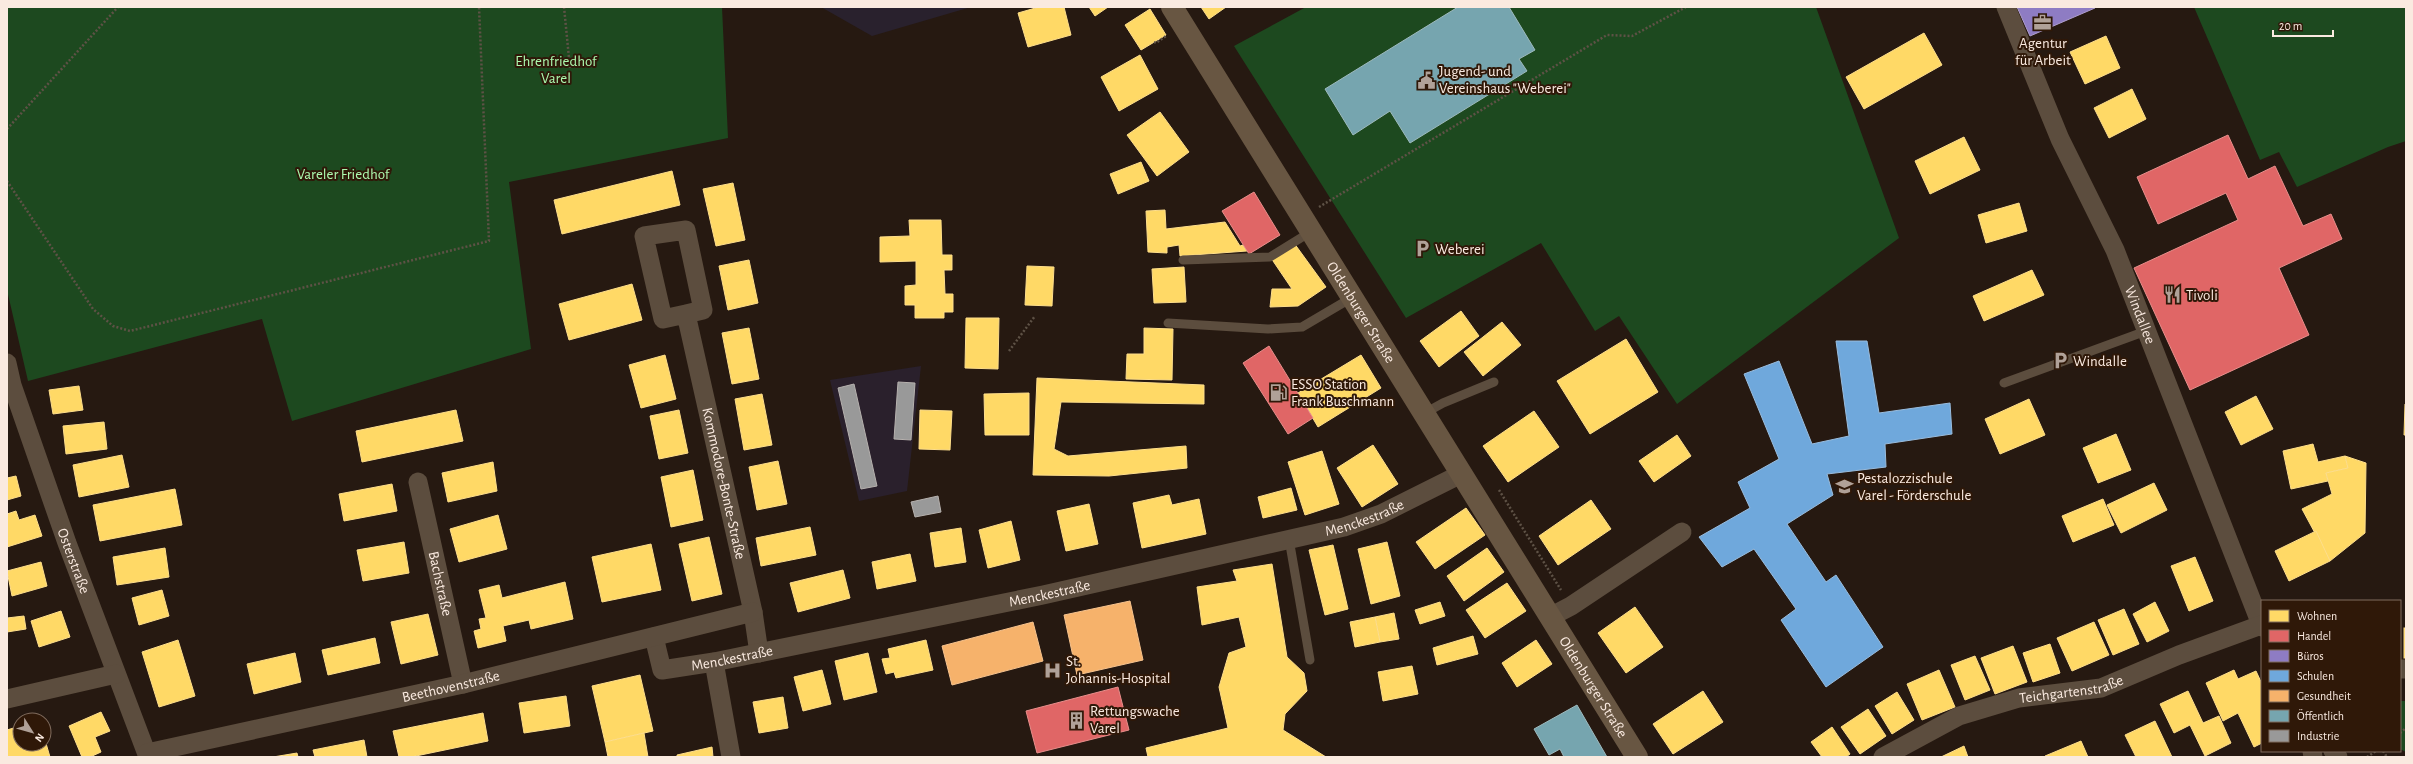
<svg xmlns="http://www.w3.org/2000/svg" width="2413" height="764" font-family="'Alegreya Sans',sans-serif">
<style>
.commercial{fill:#29212d}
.industrial{fill:#2a202c}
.green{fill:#1d491f}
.homes{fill:#ffd966;stroke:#fede8b}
.shops{fill:#e06666;stroke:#e88e8b}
.offices{fill:#8e7cc3;stroke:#ae9dcc}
.schools{fill:#6fa8dc;stroke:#99bcdd}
.health{fill:#f6b26b;stroke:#f7c38e}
.public{fill:#76a5af;stroke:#9ebabe}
.industry{fill:#999;stroke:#b6b1ae}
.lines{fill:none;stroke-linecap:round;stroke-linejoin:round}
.path{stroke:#5e5246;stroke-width:2.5;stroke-dasharray:2 2;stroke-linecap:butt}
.lane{stroke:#5c4d3e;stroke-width:9}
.street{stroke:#5c4d3e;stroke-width:19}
.secondary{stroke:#685642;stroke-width:22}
.labels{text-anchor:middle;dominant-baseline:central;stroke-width:4;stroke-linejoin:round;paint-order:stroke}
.poi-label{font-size:15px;fill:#faeae0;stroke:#2f1808;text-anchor:start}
.park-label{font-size:15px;fill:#acfaaf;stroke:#2f1808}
.street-label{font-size:15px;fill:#faeae0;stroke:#2f1808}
</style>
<rect width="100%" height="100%" fill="#261911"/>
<!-- commercial -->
<path class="commercial" d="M821 7H971L872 36Z"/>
<!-- industrial -->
<path class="industrial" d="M921 366 907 491 859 501 830 380Z"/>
<!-- green -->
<g class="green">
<path d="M7 7H722L728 138 509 182 531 349 292 421 262 319 28 381 7 290Z"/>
<path d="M1306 7H1816L1899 238 1677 404 1619 316 1595 331 1541 243 1406 318 1234 46Z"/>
<path d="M2194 7H2406V141L2388 147 2297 187 2279 152 2260 160Z"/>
<path d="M2400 701H2406V752L2400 749Z"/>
</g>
<!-- homes -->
<g class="homes">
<path d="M1039 7H1064L1071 35 1028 47 1018 13Z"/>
<path d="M1089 7H1108L1095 16Z"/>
<path d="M1201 7H1226L1209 19Z"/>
<path d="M1150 9 1166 35 1141 50 1125 25Z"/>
<path d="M1924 33 1942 65 1864 109 1846 77Z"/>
<path d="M2106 36 2120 68 2085 84 2070 52Z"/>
<path d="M1140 55 1158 89 1119 111 1101 77Z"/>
<path d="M2132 89 2146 119 2109 138 2094 108Z"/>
<path d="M1160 112 1189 152 1157 176 1127 135Z"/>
<path d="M1964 137 1980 170 1930 194 1915 161Z"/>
<path d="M1141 162 1149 181 1118 194 1110 174Z"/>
<path d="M672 171 680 205 562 234 554 200Z"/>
<path d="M733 183 745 240 716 246 703 189Z"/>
<path d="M2019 203 2027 231 1986 243 1978 215Z"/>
<path d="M1165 210 1166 229 1225 222 1240 246 1243 245 1247 251 1180 256 1179 245 1167 247V253L1148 252 1146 211Z"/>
<path d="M909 220H941L942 255H952V270H944L945 294H953V312H944V318H915V305H905V286L916 285V261L880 262V237L910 236Z"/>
<path d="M1294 243 1326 287 1298 306 1270 307 1272 289H1292L1271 258Z"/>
<path d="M749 260 758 303 728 310 719 266Z"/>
<path d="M1027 266 1054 267 1052 306 1025 305Z"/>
<path d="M1184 267 1186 302 1154 303 1152 269Z"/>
<path d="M2032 270 2044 295 1984 321 1973 296Z"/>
<path d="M632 284 642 320 569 340 559 304Z"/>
<path d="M1461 311 1479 336 1439 367 1420 341Z"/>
<path d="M966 318H999L998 369 965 368Z"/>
<path d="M1502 322 1521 345 1483 376 1464 352Z"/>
<path d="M749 328 759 379 732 384 722 333Z"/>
<path d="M1144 328 1173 329 1172 380 1126 379 1127 354H1144Z"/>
<path d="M1626 339 1658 392 1590 434 1557 381Z"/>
<path d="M665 355 676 399 641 408 629 365Z"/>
<path d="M1361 355 1381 388 1318 427 1298 393Z"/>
<path d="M1037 378 1204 385V404L1061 402 1054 449 1068 456 1186 446 1187 468 1109 476 1033 475Z"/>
<path d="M79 386 83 410 53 414 49 390Z"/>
<path d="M1029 393V435H985L984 394Z"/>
<path d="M762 394 772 445 744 450 735 399Z"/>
<path d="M2256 396 2273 429 2241 445 2225 412Z"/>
<path d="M2029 399 2045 435 2000 454 1985 419Z"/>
<path d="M2405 404H2406V435H2404Z"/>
<path d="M456 410 463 441 362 462 356 431Z"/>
<path d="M679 410 688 453 659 459 650 416Z"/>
<path d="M920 410 952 411 950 450 919 449Z"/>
<path d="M1534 411 1559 447 1508 482 1483 446Z"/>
<path d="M104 422 107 449 66 454 63 426Z"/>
<path d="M2116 434 2131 470 2098 483 2083 448Z"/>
<path d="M1677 435 1691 456 1654 482 1639 461Z"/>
<path d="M2313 444 2318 462 2345 456 2348 468 2326 473 2328 481 2291 489 2283 451Z"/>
<path d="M1373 445 1398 484 1362 507 1337 468Z"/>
<path d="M1322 451 1339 504 1305 515 1288 462Z"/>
<path d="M122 455 129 487 79 497 73 465Z"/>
<path d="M2345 456 2366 463 2365 533 2330 561 2302 509 2332 494 2326 473 2348 468Z"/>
<path d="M778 461 787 504 757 510 749 467Z"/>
<path d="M493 462 497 491 448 502 442 473Z"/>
<path d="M693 470 703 520 671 527 661 477Z"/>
<path d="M16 476 21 496 7 500V478Z"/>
<path d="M2154 483 2167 510 2121 533 2107 505Z"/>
<path d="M392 484 397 511 344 521 339 494Z"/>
<path d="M1291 488 1297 510 1263 518 1258 497Z"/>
<path d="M175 489 182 525 100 541 93 505Z"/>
<path d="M1169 495 1172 505 1199 499 1206 534 1142 548 1133 503Z"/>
<path d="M2103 499 2114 525 2073 542 2062 516Z"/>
<path d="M1591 500 1611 529 1558 565 1539 536Z"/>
<path d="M1089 504 1098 544 1066 551 1057 511Z"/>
<path d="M1466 508 1485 535 1435 569 1416 542Z"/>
<path d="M16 511 19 520 35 515 42 536 7 547V514Z"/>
<path d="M498 515 507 549 459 562 450 529Z"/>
<path d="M1011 521 1020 560 988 568 979 530Z"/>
<path d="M810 527 816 555 761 566 756 538Z"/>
<path d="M961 528 966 562 935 567 930 533Z"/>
<path d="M2316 531 2330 561 2289 581 2275 551Z"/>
<path d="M709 537 722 594 692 601 679 544Z"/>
<path d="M404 542 409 573 363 581 357 550Z"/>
<path d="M1387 542 1400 596 1371 604 1358 549Z"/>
<path d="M651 544 661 590 602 602 592 557Z"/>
<path d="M1333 545 1348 609 1325 615 1309 550Z"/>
<path d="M165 548 169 577 117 585 113 557Z"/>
<path d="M1487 548 1504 572 1464 601 1447 576Z"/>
<path d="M910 554 916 581 877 589 872 562Z"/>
<path d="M2195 557 2213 601 2189 611 2171 566Z"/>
<path d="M41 562 47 586 12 596 7 571Z"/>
<path d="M1272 564 1287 657 1304 673 1307 691 1285 714 1283 730 1326 757H1148L1146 748 1228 728 1219 687 1229 653 1246 647 1239 617 1202 625 1197 587 1237 581 1233 570Z"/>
<path d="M843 570 850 598 798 612 790 583Z"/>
<path d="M565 582 573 619 531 629 529 620 503 626 506 641 478 648 474 631 481 629 479 619 486 618 479 590 499 585 502 598Z"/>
<path d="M1507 583 1526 611 1485 638 1466 610Z"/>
<path d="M162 590 169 616 139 625 132 598Z"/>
<path d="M1440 602 1445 616 1420 624 1415 610Z"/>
<path d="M2155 602 2169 631 2147 642 2133 614Z"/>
<path d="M1635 607 1663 647 1626 673 1598 633Z"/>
<path d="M2124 609 2139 644 2113 655 2098 620Z"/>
<path d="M61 611 70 637 39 647 31 621Z"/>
<path d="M1394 613 1399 639 1380 642 1375 617Z"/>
<path d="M428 614 438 655 401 664 391 622Z"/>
<path d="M24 616 26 629 7 632V618Z"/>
<path d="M1375 617 1380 642 1355 647 1350 622Z"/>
<path d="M2094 622 2109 655 2072 671 2057 638Z"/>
<rect x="2404" y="628" width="2" height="30"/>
<path d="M1473 636 1478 654 1437 665 1433 648Z"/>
<path d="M375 638 380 663 328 675 322 650Z"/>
<path d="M178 640 195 696 159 707 142 652Z"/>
<path d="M926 640 933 670 896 678 894 672 886 674 882 659 890 658 888 649Z"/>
<path d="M1536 640 1552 664 1517 687 1502 663Z"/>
<path d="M2050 644 2060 673 2033 682 2023 653Z"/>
<path d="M2013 646 2027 682 1995 694 1981 658Z"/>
<path d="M295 653 301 682 254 694 247 664Z"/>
<path d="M868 653 877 692 844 700 835 661Z"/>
<path d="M1975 656 1990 690 1965 700 1951 665Z"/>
<path d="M1412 666 1418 694 1383 701 1378 672Z"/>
<path d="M822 670 831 704 803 711 794 677Z"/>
<path d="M1939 670 1955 707 1922 720 1907 684Z"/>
<path d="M2234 670 2238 679 2256 671 2262 684V743L2254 747 2238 713 2223 721 2206 683Z"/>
<path d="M640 675 653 731 605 742 592 686Z"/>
<path d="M1703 691 1723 722 1673 754 1653 724Z"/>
<path d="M2188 691 2203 723 2219 716 2231 743 2205 756 2190 725 2174 733 2160 704Z"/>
<path d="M1897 692 1914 720 1892 734 1875 706Z"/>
<path d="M566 696 570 726 524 733 519 703Z"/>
<path d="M783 697 788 728 759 733 753 702Z"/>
<path d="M1868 709 1886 736 1860 754 1841 727Z"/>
<path d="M101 712 110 731 95 737 101 752 90 757H82L69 726Z"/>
<path d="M483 713 488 741 411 757H399L393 731Z"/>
<path d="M2155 721 2172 757H2136L2125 735Z"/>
<path d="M20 726V744H44L45 740 50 757H7V730Z"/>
<path d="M1832 727 1850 754 1846 757H1822L1811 742Z"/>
<path d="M644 733 648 757H608L605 742Z"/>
<path d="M364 740 367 757H315L313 750Z"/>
<path d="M2081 741 2088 757H2046L2045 756Z"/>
<path d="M1964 746 1968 757H1941Z"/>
<path d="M712 747 713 757H677V755Z"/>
<path d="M297 753 298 757H273Z"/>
</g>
<!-- shops -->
<g class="shops">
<path d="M2228 135 2248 179 2275 166 2303 226 2331 214 2342 239 2279 268 2309 335 2190 390 2134 268 2238 220 2226 193 2158 224 2137 177Z"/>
<path d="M1254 192 1280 235 1249 254 1222 211Z"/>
<path d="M1269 346 1313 418 1288 434 1243 363Z"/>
<path d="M1118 687 1129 730 1037 753 1026 711Z"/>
</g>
<!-- offices -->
<path class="offices" d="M2017 7H2094L2095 8 2030 36Z"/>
<!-- schools -->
<path class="schools" d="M1836 341H1867L1879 413 1950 403 1952 434 1885 444 1886 467 1827 474 1833 495 1787 524 1826 582 1836 575 1883 647 1826 687 1781 620 1796 609 1754 549 1722 567 1699 537 1750 508 1738 482 1779 459 1744 374 1779 361 1812 444 1849 436Z"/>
<!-- health -->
<g class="health">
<path d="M1130 601 1143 660 1077 675 1064 615Z"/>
<path d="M1033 622 1043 661 952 685 942 646Z"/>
</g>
<!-- public -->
<g class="public">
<path d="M1458 7H1509L1535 50 1519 59 1527 71 1410 143 1390 111 1353 135 1325 89Z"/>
<path d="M1577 705 1607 757H1564L1560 749 1549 755 1534 729Z"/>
</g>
<!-- industry -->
<g class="industry">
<path d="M898 382 915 383 911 440 894 439Z"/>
<path d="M854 384 877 486 861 489 838 388Z"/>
<path d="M938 496 941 512 915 517 911 502Z"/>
</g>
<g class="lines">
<!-- path -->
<g class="path">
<path d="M564 7 570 68"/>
<path d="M1154 42 1156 43 1166 36"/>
<path d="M7 129 118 7"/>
<path d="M7 181 93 309 113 326 130 331 489 241 479 7"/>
<path d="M1319 207 1607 35 1632 36 1686 7"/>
<path d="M1009 351 1035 316"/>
<path d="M1499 490 1561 590"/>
<path d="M2400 733 2406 728"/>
<path d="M2383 751 2387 757"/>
<path d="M2367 757 2376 751"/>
</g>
<!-- lane -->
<g class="lane">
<path d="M1183 260 1270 257 1312 231"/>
<path d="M1168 323 1268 329 1302 327 1353 297"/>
<path d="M2004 383 2146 331"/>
<path d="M1423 414 1443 403 1494 382"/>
<path d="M1289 539 1310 660"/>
</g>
<!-- street -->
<g class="street">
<path id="s1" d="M2006 7 2060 139 2115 250 2262 627"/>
<path id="s2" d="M686 314 663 319 644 236 686 230 703 310 686 314 753 612 759 653"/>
<path id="s3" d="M7 363 12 385 67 543 148 757"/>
<path id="s4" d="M418 482 463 684"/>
<path d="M1550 617 1571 606 1682 532"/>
<path id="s5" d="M654 637 662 670 714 662 1043 595 1344 527 1381 514 1461 474"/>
<path d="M714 662 731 757"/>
<path d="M2400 669H2406"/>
<path d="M7 699 116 674"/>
<path d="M2312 751 2313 757"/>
<path d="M2333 751 2338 757"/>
<path id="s6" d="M147 753 463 684 753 612"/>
<path id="s7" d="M1883 757 1959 716 2019 698 2101 688 2179 655 2261 625"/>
</g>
<!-- secondary -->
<path class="secondary" id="s8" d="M1172 7 1637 757"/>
</g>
<!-- icons -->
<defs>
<symbol id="office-bare" viewBox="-9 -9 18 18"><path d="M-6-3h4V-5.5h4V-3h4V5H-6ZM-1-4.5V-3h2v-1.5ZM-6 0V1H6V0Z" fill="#b0a198" stroke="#2f1808" stroke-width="2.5" paint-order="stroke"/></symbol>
<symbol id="civic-bare" viewBox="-9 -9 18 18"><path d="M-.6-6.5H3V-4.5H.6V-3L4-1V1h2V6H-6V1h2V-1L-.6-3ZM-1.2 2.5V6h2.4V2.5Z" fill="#b0a198" stroke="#2f1808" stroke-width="2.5" paint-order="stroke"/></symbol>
<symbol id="parking-bare" viewBox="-9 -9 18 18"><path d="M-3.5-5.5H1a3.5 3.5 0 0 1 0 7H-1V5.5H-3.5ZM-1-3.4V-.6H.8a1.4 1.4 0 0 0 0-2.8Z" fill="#b0a198" stroke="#2f1808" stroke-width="2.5" paint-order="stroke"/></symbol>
<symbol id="restaurant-bare" viewBox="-9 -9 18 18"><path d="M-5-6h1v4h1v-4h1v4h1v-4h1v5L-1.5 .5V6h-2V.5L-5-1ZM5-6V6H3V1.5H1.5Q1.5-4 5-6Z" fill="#b0a198" stroke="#2f1808" stroke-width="2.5" paint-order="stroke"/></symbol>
<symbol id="fuel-bare" viewBox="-9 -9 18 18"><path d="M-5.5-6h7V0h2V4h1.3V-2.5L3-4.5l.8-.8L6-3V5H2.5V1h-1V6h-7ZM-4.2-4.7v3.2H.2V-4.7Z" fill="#b0a198" stroke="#2f1808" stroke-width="2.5" paint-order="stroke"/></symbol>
<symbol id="school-bare" viewBox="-9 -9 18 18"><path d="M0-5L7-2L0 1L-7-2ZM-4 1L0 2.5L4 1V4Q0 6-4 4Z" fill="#b0a198" stroke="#2f1808" stroke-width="2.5" paint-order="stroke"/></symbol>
<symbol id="hospital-bare" viewBox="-9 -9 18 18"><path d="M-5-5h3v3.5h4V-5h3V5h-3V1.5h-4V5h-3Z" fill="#b0a198" stroke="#2f1808" stroke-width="2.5" paint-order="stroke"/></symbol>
<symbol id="building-bare" viewBox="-9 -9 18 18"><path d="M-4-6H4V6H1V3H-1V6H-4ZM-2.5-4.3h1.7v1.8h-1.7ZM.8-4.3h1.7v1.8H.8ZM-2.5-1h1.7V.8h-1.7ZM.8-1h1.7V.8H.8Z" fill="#b0a198" stroke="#2f1808" stroke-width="2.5" paint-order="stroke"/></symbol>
</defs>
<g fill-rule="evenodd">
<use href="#office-bare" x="2030" y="10" width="25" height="25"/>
<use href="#civic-bare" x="1414" y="68" width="25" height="25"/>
<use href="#parking-bare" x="1410" y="236" width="25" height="25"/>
<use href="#restaurant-bare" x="2160" y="282" width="25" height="25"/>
<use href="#parking-bare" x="2048" y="348" width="25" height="25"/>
<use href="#fuel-bare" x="1266" y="380" width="25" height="25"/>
<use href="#school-bare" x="1832" y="474" width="25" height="25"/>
<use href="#hospital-bare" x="1040" y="658" width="25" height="25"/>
<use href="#building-bare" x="1064" y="708" width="25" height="25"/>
</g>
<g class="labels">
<!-- poi labels -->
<g class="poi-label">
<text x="2043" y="43" text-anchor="middle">Agentur<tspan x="2043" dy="17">für Arbeit</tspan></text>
<text x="1439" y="71">Jugend- und<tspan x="1439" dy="17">Vereinshaus "Weberei"</tspan></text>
<text x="1435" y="249">Weberei</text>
<text x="2186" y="295">Tivoli</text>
<text x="2073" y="361">Windalle</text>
<text x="1291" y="384">ESSO Station<tspan x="1291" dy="17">Frank Buschmann</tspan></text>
<text x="1857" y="478">Pestalozzischule<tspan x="1857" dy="17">Varel - Förderschule</tspan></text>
<text x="1066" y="661">St.<tspan x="1066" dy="17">Johannis-Hospital</tspan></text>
<text x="1090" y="711">Rettungswache<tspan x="1090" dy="17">Varel</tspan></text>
</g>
<!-- park labels -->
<g class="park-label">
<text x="556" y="61">Ehrenfriedhof<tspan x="556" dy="17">Varel</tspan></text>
<text x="343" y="174">Vareler Friedhof</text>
</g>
<!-- street labels -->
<g class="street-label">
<text stroke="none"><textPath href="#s8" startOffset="359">Oldenburger Straße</textPath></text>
<text stroke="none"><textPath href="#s1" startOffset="336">Windallee</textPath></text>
<text stroke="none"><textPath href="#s2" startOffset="424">Kommodore-Bonte-Straße</textPath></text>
<text stroke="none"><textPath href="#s5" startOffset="753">Menckestraße</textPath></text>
<text stroke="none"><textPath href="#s3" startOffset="209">Osterstraße</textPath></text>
<text stroke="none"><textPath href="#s4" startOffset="104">Bachstraße</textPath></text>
<text stroke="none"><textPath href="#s5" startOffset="429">Menckestraße</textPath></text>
<text stroke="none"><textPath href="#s5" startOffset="105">Menckestraße</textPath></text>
<text stroke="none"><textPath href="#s6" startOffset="311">Beethovenstraße</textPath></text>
<text stroke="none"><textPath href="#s8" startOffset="800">Oldenburger Straße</textPath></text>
<text stroke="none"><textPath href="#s7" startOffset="202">Teichgartenstraße</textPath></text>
</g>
</g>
<!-- border -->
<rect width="2413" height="764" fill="none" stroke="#faeae0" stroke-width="16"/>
<!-- legend -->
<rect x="2261" y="600" width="140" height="152" fill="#2f1808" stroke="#806c5e"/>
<rect x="2269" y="610" width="20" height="12" fill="#ffd966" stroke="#806c5e"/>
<text x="2297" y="620" font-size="12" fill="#faeae0">Wohnen</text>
<rect x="2269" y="630" width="20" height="12" fill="#e06666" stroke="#806c5e"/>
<text x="2297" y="640" font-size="12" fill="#faeae0">Handel</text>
<rect x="2269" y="650" width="20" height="12" fill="#8e7cc3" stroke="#806c5e"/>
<text x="2297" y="660" font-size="12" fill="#faeae0">Büros</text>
<rect x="2269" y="670" width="20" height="12" fill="#6fa8dc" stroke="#806c5e"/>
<text x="2297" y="680" font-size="12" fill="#faeae0">Schulen</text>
<rect x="2269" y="690" width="20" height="12" fill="#f6b26b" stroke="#806c5e"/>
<text x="2297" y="700" font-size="12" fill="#faeae0">Gesundheit</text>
<rect x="2269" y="710" width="20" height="12" fill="#76a5af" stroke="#806c5e"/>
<text x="2297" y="720" font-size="12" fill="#faeae0">Öffentlich</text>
<rect x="2269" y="730" width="20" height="12" fill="#999999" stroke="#806c5e"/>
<text x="2297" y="740" font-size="12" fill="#faeae0">Industrie</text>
<!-- north arrow -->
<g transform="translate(32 732) rotate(127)"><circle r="19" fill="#2f1808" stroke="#806c5e"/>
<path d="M0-3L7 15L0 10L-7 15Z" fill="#b0a198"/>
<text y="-6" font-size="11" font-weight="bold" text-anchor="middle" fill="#faeae0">N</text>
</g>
<!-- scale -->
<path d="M2273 30v6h60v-6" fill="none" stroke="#faeae0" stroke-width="2"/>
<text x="2279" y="30" font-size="12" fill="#faeae0" stroke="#2f1808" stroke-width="3" paint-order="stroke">20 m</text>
</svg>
